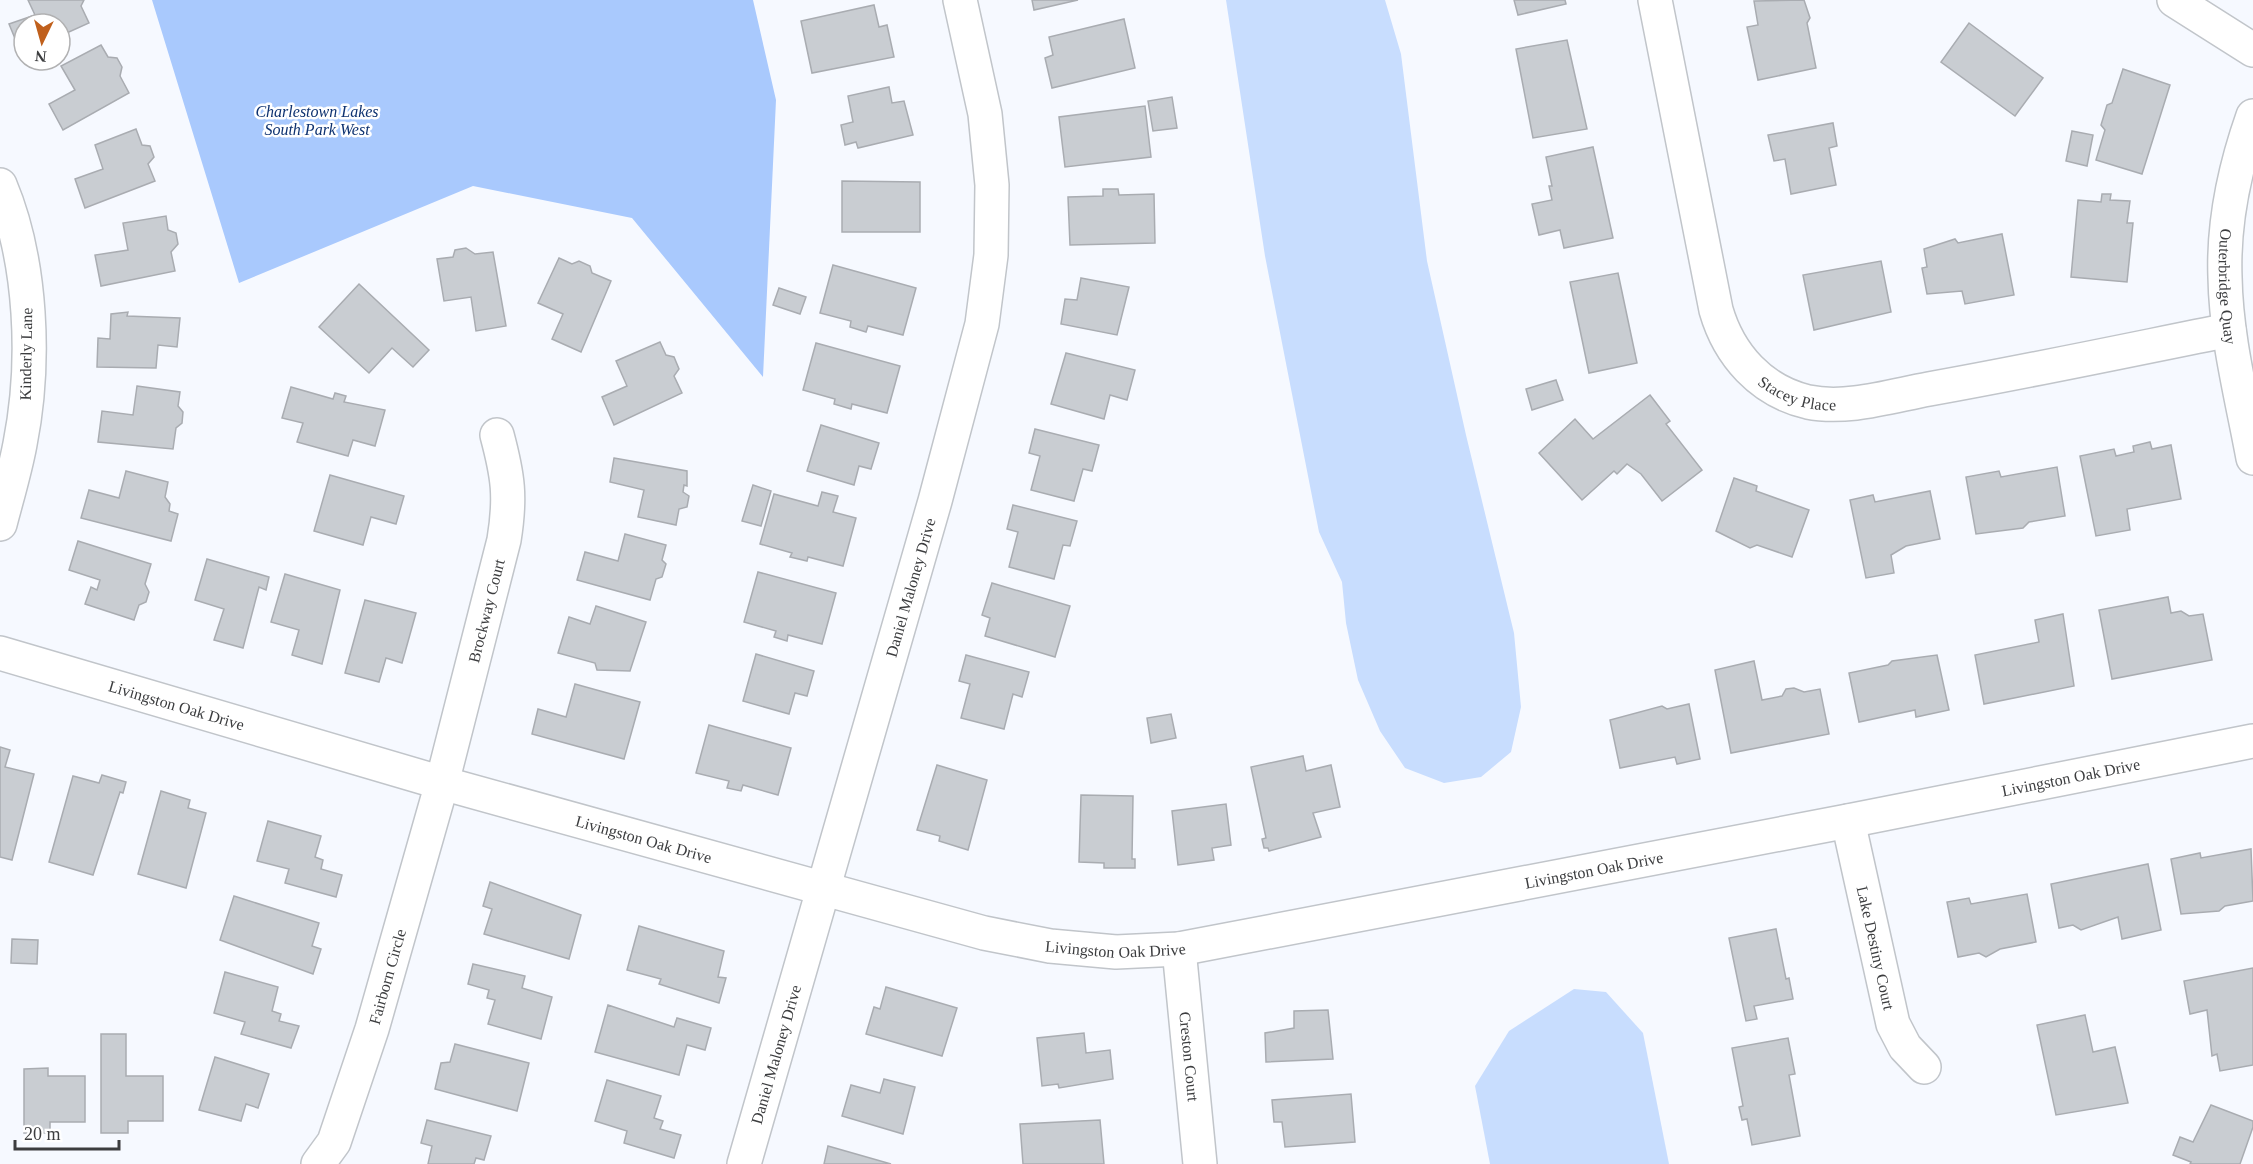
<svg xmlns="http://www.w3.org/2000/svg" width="2253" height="1164" font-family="Georgia,serif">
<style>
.green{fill:#a9c9fd}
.water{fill:#c8ddfe}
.building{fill:#c9cdd2;stroke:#a9acb1;stroke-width:1.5}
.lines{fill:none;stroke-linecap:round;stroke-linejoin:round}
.street-casing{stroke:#c1c5ca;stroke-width:36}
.street{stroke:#fff;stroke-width:33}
.labels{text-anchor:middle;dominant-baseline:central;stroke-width:5;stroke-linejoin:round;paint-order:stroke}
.park-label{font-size:16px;font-style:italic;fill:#0e3270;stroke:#fff}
.street-label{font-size:16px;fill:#3c3d3f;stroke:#fff}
</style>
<rect width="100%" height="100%" fill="#f6f9ff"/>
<!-- green -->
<path class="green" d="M152 0H753L776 100 763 377 632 218 473 186 239 283Z"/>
<!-- water -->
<g class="water">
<path d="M1226 0H1385L1401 54 1427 261 1466 435 1514 633 1521 707 1511 752 1481 777 1444 783 1405 768 1380 731 1358 680 1346 623 1342 582 1319 532 1265 256Z"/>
<path d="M1574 989 1606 992 1643 1033 1669 1164H1490L1475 1086 1509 1031Z"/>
</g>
<!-- building -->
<g class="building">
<path d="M28 0H84L81 6 89 23 60 36V24H24V52L21 53 9 24 35 15Z"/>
<path d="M1032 0H1078L1034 10Z"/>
<path d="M1514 0H1565L1566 4 1518 15Z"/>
<path d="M1804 0 1810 18 1807 23 1816 68 1758 80 1747 27 1758 25 1754 1Z"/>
<path d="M874 5 879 27 887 25 894 57 812 73 801 21Z"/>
<path d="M1124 19 1135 68 1052 88 1045 58 1053 55 1049 37Z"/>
<path d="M1969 23 2043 78 2015 116 1941 62Z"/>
<path d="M1567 40 1587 129 1533 138 1516 49Z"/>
<path d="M101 45 108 57 117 58 122 67 120 76 129 93 63 130 49 104 75 90 61 66Z"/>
<path d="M2123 69 2170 85 2142 174 2096 160 2105 130 2101 125 2107 105 2112 103Z"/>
<path d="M889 87 892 103 904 101 913 135 858 148 856 142 845 145 841 125 853 122 848 96Z"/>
<path d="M1172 97 1177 128 1153 131 1148 101Z"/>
<path d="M1145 106 1151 157 1065 167 1059 117Z"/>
<path d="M1833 123 1837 146 1829 148 1836 185 1791 194 1785 159 1774 161 1768 135Z"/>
<path d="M136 129 142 145 150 146 154 157 148 164 155 181 85 208 75 179 103 169 95 145Z"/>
<path d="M2072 131 2093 135 2087 166 2066 161Z"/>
<path d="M1593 147 1613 238 1564 248 1560 230 1539 235 1532 204 1552 200 1549 186H1552L1546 157Z"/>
<path d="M842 181 920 182V232H842Z"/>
<path d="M1103 189H1118L1119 195 1154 194 1155 243 1070 245 1068 197 1103 196Z"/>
<path d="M2102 194H2111L2110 200 2130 201 2127 223H2133L2127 282 2071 277 2078 200 2101 202Z"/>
<path d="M166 216 168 230 176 233 178 244 171 252 175 271 101 286 95 255 128 250 123 223Z"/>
<path d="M2002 234 2014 295 1965 304 1962 291 1927 294 1922 268 1927 267 1924 249 1955 239 1958 243Z"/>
<path d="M466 248 475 254 493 252 506 326 476 331 471 297 444 301 437 259 453 257 455 250Z"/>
<path d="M559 258 572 264 579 261 590 266 592 273 611 281 581 352 552 339 563 314 538 303Z"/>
<path d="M1881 261 1891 312 1814 330 1803 275Z"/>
<path d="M833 265 916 288 903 335 868 326 866 332 850 327 851 321 820 313Z"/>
<path d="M1618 273 1637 363 1589 373 1570 282Z"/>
<path d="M1081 278 1129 287 1117 335 1061 324 1065 299 1077 300Z"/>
<path d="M359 284 429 350 413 367 392 348 369 373 319 327Z"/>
<path d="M779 288 806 297 800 314 773 305Z"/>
<path d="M128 312 127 316 180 318 177 347 158 345 156 368 97 367 98 338 110 339 111 314Z"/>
<path d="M660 342 666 355 674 357 679 369 674 376 682 393 614 425 602 397 627 386 616 361Z"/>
<path d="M816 343 900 366 887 413 852 404 851 409 834 404 835 399 803 390Z"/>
<path d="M1066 353 1135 370 1127 400 1110 395 1104 419 1051 404Z"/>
<path d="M1556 380 1563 400 1532 410 1526 389Z"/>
<path d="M137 386 180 392 178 406 183 412 182 423 176 428 173 449 98 442 102 411 133 415Z"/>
<path d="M291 387 333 399 335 393 346 396 344 402 385 410 375 446 353 440 348 456 297 442 303 423 282 418Z"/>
<path d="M1650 395 1670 421 1666 424 1702 470 1662 501 1641 474 1627 464 1617 474 1614 471 1582 500 1539 453 1575 419 1593 439Z"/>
<path d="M821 425 879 443 871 469 859 466 854 485 807 471Z"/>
<path d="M1035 429 1099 445 1092 471 1083 469 1074 501 1031 490 1040 456 1029 453Z"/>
<path d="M2150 442 2152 449 2171 445 2181 499 2127 509 2130 530 2096 536 2080 456 2114 449 2116 456 2134 452 2133 446Z"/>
<path d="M614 458 687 471V486L684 485 683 492 689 496 687 507 679 509 676 525 638 517 644 490 610 482Z"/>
<path d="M2057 467 2065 516 2029 522 2023 528 1976 534 1966 477 1999 471 2001 477Z"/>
<path d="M126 471 168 482 165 497 170 504 169 511 178 514 171 541 81 518 89 490 119 498Z"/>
<path d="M330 475 404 496 396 524 371 517 363 545 314 531Z"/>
<path d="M1734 478 1757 486 1756 491 1809 510 1792 557 1757 545 1750 548 1716 531Z"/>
<path d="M753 485 771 491 761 526 742 521Z"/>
<path d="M1930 491 1940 539 1906 546 1891 555 1894 573 1866 578 1850 500 1873 495 1875 502Z"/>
<path d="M822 492 838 496 833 512 856 518 843 566 808 557 807 561 790 557 792 553 760 544 774 494 818 506Z"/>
<path d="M1013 505 1077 521 1070 546 1063 545 1054 579 1009 567 1018 532 1007 529Z"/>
<path d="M625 534 666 545 662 560 666 564 662 577 656 579 650 600 577 580 585 552 618 561Z"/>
<path d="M78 541 151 564 145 584 149 592 146 602 139 605 134 620 85 604 91 587 97 590 100 580 69 570Z"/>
<path d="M207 559 269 577 266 590 259 587 243 648 214 640 224 609 195 600Z"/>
<path d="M758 572 836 593 822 644 788 635 787 641 774 637 776 631 744 622Z"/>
<path d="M285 574 340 590 322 664 292 655 299 630 271 622Z"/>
<path d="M992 583 1070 606 1055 657 985 636 990 618 982 615Z"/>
<path d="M2168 597 2171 613 2181 611 2189 616 2203 614 2212 660 2112 679 2099 610Z"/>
<path d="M365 600 416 613 402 663 386 658 379 682 345 673Z"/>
<path d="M596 606 646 622 630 671 597 670 595 663 558 653 569 617 590 624Z"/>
<path d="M2063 614 2074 686 1984 704 1975 655 2039 642 2035 620Z"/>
<path d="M756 654 814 671 807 696 795 693 789 714 743 701Z"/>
<path d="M966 655 1029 672 1022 697 1013 694 1004 729 961 718 970 684 959 681Z"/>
<path d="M1937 655 1949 710 1916 717 1915 710 1859 722 1849 673 1888 665 1892 661Z"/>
<path d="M1754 661 1762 700 1782 696 1786 689 1794 688 1804 692 1820 689 1829 734 1731 753 1715 670Z"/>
<path d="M575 684 640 702 624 759 532 734 538 709 566 717Z"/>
<path d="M1689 704 1700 759 1677 764 1675 757 1620 768 1610 720 1662 706 1667 709Z"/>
<path d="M1171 714 1176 738 1151 743 1147 718Z"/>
<path d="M709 725 791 748 778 795 743 785 741 791 727 788 729 781 696 773Z"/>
<path d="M0 747 10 750 5 767 34 774 12 860 0 857Z"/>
<path d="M1303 756 1306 771 1331 765 1340 807 1313 813 1321 837 1269 851 1268 848H1264L1262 839 1266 838 1251 767Z"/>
<path d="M937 765 987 780 968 850 939 841 940 836 917 830Z"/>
<path d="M102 775 126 782 123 793 120 792 93 875 49 862 73 776 99 783Z"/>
<path d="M161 791 190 800 188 808 206 813 186 888 138 874Z"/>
<path d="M1081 795 1133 796 1132 859H1135V868H1104V863L1079 862Z"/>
<path d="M1226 804 1231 845 1212 848 1214 860 1178 865 1172 811Z"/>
<path d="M268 821 321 836 315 857 323 860 321 869 342 875 336 897 285 883 289 869 257 861Z"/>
<path d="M2251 849 2253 901 2225 906 2219 911 2181 914 2171 859 2200 853 2201 858Z"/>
<path d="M2148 864 2161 930 2122 939 2118 917 2081 930 2073 925 2059 928 2051 884Z"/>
<path d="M490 882 581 915 569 959 484 934 492 909 483 906Z"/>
<path d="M2027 894 2036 942 2000 949 1986 957 1979 953 1958 957 1947 902 1969 898 1971 904Z"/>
<path d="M234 896 319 923 312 946 321 949 313 974 220 940Z"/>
<path d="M639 926 724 951 718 977 726 978 719 1003 659 984 661 979 627 970Z"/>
<path d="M1776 929 1786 979 1789 978 1793 999 1754 1006 1757 1019 1746 1021 1729 938Z"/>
<path d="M12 939 38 940 37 964 11 963Z"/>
<path d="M473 964 525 976 522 988 552 997 541 1039 488 1024 495 1000 487 998 489 990 468 984Z"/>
<path d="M2253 968V1065L2220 1071 2217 1054 2212 1056 2207 1010 2190 1014 2184 981Z"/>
<path d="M225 972 278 987 272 1011 281 1014 279 1021 299 1026 291 1048 241 1034 245 1022 214 1013Z"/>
<path d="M886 987 957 1008 942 1056 866 1034 874 1007 880 1009Z"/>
<path d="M608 1005 674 1027 677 1018 711 1028 705 1050 687 1045 679 1075 595 1052Z"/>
<path d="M1328 1010 1333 1059 1266 1062 1265 1033 1294 1028V1011Z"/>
<path d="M2085 1015 2093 1052 2115 1047 2128 1103 2056 1115 2037 1025Z"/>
<path d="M1084 1033 1086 1053 1110 1050 1113 1079 1059 1088 1058 1084 1042 1086 1037 1038Z"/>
<path d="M101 1034H126V1076H163V1121H128V1133H101Z"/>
<path d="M1788 1038 1795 1074 1789 1075 1800 1136 1752 1145 1747 1119 1742 1120 1739 1107 1743 1106 1732 1048Z"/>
<path d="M455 1044 529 1063 517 1111 435 1089 441 1063 450 1062Z"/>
<path d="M215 1057 269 1074 258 1108 246 1104 241 1121 199 1110Z"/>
<path d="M48 1068V1076H85V1122H50V1133H24V1069Z"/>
<path d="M884 1079 915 1087 903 1134 842 1116 851 1085 880 1093Z"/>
<path d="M607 1080 661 1096 654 1118 663 1121 660 1129 681 1135 674 1158 624 1143 627 1131 595 1121Z"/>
<path d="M1351 1094 1355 1142 1285 1147 1282 1122H1274L1272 1100Z"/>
<path d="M2211 1105 2253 1121V1127L2240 1164H2190L2191 1162 2173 1155 2180 1137 2193 1142Z"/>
<path d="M427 1120 491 1136 484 1160 476 1158 474 1164H428L432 1146 421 1143Z"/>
<path d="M1100 1120 1104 1164H1023L1020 1124Z"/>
<path d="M828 1146 891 1164H824Z"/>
</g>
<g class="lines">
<defs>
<g id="street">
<path id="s1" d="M1655 0 1716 310C1729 355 1761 391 1808 402 1847 410 1891 396 1929 389 2030 371 2129 350 2229 330"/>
<path d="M2174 0 2253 50"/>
<path id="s2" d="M2253 116C2235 167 2223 222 2225 277 2226 338 2242 398 2253 458"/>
<path d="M0 185C32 261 36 363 20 444 15 471 7 497 0 524"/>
<path id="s3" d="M0 653 442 783 984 933 1050 946 1116 952 1179 949 1848 821 2253 741"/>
<path id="s4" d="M1848 821 1893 1024 1905 1047 1924 1067"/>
<path id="s5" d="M1179 949 1200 1164"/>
<path id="s6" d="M318 1164 334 1142 372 1029 442 783 504 540C511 497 508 476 497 435"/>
<path id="s7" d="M744 1164 935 501 982 324 991 255 992 185 985 114 960 0"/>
</g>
</defs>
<!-- street casing -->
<use href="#street" class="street-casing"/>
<!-- street -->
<use href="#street" class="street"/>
</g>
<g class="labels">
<!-- park labels -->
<g class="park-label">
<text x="317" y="111">Charlestown Lakes<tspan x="317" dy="18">South Park West</tspan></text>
</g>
<!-- street labels -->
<g class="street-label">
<text stroke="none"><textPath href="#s2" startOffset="174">Outerbridge Quay</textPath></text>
<text transform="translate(26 354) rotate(-89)">Kinderly Lane</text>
<text stroke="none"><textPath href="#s1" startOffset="440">Stacey Place</textPath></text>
<text stroke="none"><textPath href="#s7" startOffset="600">Daniel Maloney Drive</textPath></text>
<text stroke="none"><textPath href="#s6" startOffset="580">Brockway Court</textPath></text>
<text stroke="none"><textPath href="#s3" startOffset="184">Livingston Oak Drive</textPath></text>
<text stroke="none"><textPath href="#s3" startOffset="2128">Livingston Oak Drive</textPath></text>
<text stroke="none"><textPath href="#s3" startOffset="670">Livingston Oak Drive</textPath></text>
<text stroke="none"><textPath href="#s3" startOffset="1642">Livingston Oak Drive</textPath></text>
<text stroke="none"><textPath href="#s3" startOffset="1156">Livingston Oak Drive</textPath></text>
<text stroke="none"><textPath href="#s4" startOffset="130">Lake Destiny Court</textPath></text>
<text stroke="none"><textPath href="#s6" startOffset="201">Fairborn Circle</textPath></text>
<text stroke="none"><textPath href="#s7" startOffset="114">Daniel Maloney Drive</textPath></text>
<text stroke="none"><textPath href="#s5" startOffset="108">Creston Court</textPath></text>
</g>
</g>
<!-- north arrow -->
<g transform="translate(42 42) rotate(185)"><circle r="28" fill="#ffffff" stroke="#b1b1b2" stroke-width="1.5"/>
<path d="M0-4.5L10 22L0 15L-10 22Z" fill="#c0601c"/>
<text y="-9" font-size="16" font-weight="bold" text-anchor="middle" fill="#3c3d3f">N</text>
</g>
<!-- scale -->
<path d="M15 1140v9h104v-9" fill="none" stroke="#3c3d3f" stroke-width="3"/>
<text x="24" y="1140" font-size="18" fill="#3c3d3f" stroke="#ffffff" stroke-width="4.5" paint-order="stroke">20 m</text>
</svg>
